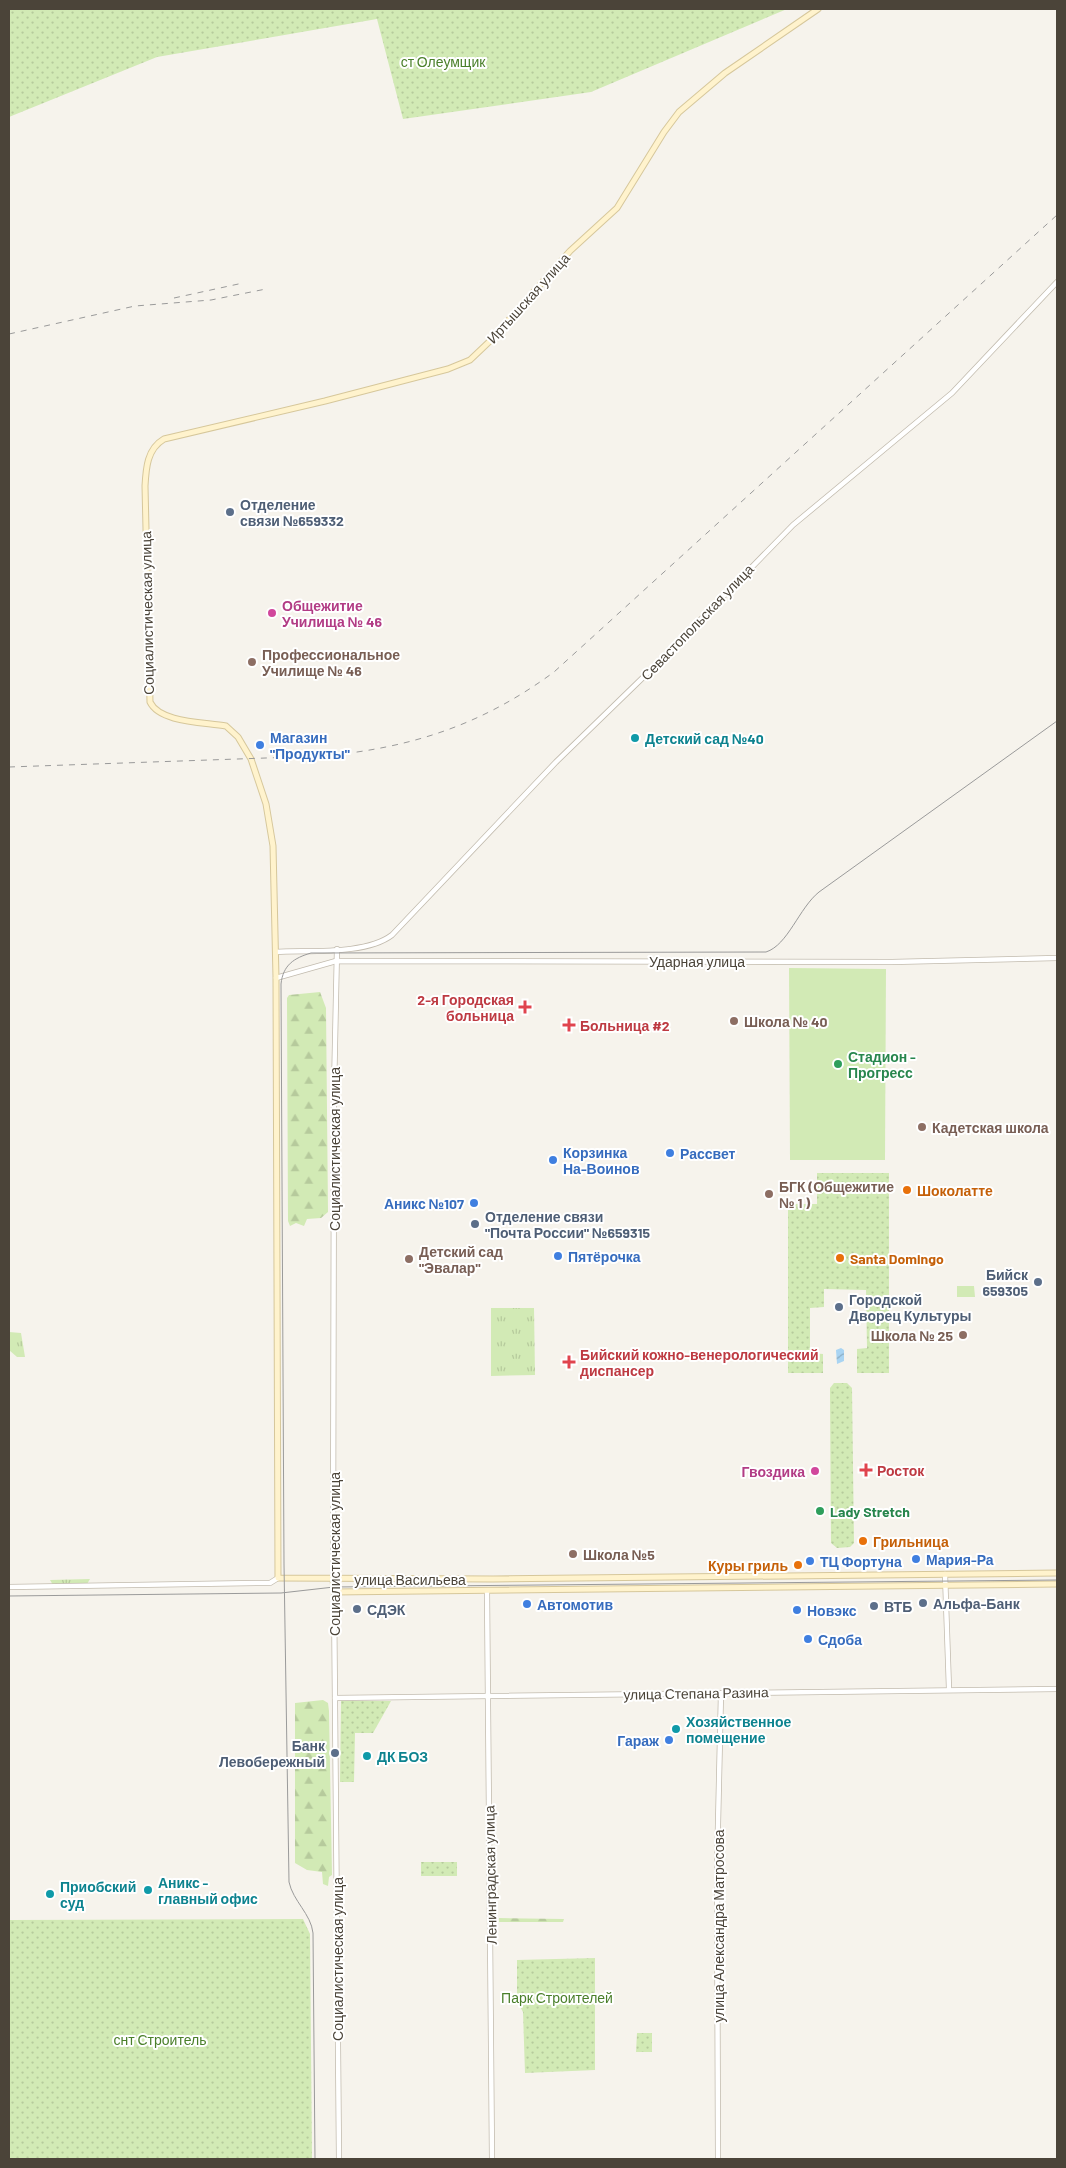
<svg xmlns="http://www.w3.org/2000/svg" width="1066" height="2168" font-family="Barlow,sans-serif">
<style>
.grass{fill:url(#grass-tufts)}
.forest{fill:url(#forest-firs)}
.park{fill:url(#park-dots)}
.pitch{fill:#d2eab5}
.water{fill:url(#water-waves)}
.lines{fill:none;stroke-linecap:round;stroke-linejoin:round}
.tertiary-casing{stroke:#c2bbae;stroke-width:6}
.secondary-casing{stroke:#d6c79b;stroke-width:7}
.tertiary{stroke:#fff;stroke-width:4.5}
.secondary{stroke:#fff3cd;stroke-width:5}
.tram{stroke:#9a9a9a;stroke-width:1}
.rail{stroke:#9a9a9a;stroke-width:1;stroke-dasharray:6 6;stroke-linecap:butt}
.service-dot{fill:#5c6f8a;stroke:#fff;stroke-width:2}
.hotel-dot{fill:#d1479c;stroke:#fff;stroke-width:2}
.education-dot{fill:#8d6e63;stroke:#fff;stroke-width:2}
.culture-dot{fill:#0f9aa8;stroke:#fff;stroke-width:2}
.shop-dot{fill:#3f7fe0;stroke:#fff;stroke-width:2}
.health-dot{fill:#e0444e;stroke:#fff;stroke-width:2}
.leisure-dot{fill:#2e9e5b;stroke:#fff;stroke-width:2}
.food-dot{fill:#e8710a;stroke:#fff;stroke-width:2}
.labels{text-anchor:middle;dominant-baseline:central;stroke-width:4;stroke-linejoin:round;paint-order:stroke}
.park-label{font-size:14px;fill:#4a7f2a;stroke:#fff}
.street-label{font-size:14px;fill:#4b4439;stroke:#fff}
.service-label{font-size:14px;font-weight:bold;fill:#4e5e75;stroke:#fff;text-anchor:start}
.hotel-label{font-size:14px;font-weight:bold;fill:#b23c85;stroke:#fff;text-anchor:start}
.education-label{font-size:14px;font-weight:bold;fill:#785e54;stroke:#fff;text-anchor:start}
.shop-label{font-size:14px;font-weight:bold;fill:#366cbe;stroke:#fff;text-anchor:start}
.culture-label{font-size:14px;font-weight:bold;fill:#0d838f;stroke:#fff;text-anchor:start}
.health-label{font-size:14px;font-weight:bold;fill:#be3a42;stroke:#fff;text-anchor:start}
.leisure-label{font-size:14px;font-weight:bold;fill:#27864d;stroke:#fff;text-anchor:start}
.food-label{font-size:14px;font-weight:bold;fill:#c56008;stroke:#fff;text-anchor:start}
</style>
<defs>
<pattern id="grass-tufts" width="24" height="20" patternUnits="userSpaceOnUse" patternTransform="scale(1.25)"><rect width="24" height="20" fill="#d2eab5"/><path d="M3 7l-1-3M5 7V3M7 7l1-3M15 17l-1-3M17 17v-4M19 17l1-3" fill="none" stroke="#b6ca9c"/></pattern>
<pattern id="forest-firs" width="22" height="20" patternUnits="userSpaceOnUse" patternTransform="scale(1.25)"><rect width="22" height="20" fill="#d2eab5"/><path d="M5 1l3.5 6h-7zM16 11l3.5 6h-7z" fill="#b6ca9c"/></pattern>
<pattern id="park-dots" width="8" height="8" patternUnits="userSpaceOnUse" patternTransform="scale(1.25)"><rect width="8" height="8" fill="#d2eab5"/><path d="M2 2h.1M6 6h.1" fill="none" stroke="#b6ca9c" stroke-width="1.8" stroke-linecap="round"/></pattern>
<pattern id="water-waves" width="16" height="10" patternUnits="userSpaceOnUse" patternTransform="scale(1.25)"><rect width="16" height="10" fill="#a9d4f2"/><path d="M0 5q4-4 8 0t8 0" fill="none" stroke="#8caec5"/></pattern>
</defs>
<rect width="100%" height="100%" fill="#f6f3ec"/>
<!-- grass -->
<g class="grass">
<path d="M491 1308H534L535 1375 491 1376Z"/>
<path d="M9 1332 21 1333 25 1357H17L9 1350Z"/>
<path d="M90 1579 87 1584 53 1585 50 1580Z"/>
</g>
<!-- forest -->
<g class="forest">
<path d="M320 992 326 1008 328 1212 321 1218 307 1219 304 1226 296 1223 290 1226 288 1221 287 998 289 995Z"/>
<path d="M323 1700 328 1703 329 1711 332 1875 329 1877 328 1886 323 1884 322 1872 307 1870 295 1863V1703Z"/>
<path d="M499 1918 564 1919 563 1922H499Z"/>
</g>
<!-- park -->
<g class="park">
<path d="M9 9H787L591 92 403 119 377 19 157 57 9 117Z"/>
<path d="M817 1173H889V1373H857V1349L867 1348 866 1290 824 1289V1307L810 1308V1353L823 1354V1373H788V1204H817Z"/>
<path d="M834 1383H847L852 1388 854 1543 850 1547 837 1548 831 1543 830 1388Z"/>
<path d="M341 1701H391L373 1733H355L354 1782H340Z"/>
<rect x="421" y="1862" width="36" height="14"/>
<path d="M303 1919 310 1934 312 2159H9V1920Z"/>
<path d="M595 1958V2070L525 2073 523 2012 517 2001V1960Z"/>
<path d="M637 2033H652V2052H636Z"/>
</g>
<!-- pitch -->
<g class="pitch">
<path d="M789 968 886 969 885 1160H790Z"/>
<path d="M957 1286H974L975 1297H957Z"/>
</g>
<!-- water -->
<path class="water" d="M841 1348 844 1350V1361L837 1364 836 1350Z"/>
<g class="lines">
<defs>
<g id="tertiary">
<path d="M276 952C309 950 366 955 392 935L556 762 662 659 793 525 952 393 1057 282"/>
<path d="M276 978 336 961 892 962 1057 958"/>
<path d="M945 1574 949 1689"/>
<path d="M333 1578 334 1091 337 949"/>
<path d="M9 1587 258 1583H270L278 1578"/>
<path d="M487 1591 492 2159"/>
<path d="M334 1592 339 2159"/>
<path d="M335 1698 1057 1689"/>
<path d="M718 2159 717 1868 721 1693"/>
</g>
<g id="secondary">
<path d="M818 9 725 73 679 112 664 132 617 208 570 251 490 341 470 360 448 369 325 401 164 439C147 449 146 468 145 486L150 702C160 723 205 722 226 726L238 737 251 759 266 804 273 846 276 978 278 1578 493 1579 1057 1573"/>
<path d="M333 1578 334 1592 1057 1584"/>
</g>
</defs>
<!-- tertiary casing -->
<use href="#tertiary" class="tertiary-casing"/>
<!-- secondary casing -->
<use href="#secondary" class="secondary-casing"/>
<!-- tertiary -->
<use href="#tertiary" class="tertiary"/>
<!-- secondary -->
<use href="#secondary" class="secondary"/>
<!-- tram -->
<g class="tram">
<path d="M9 1596 281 1593 334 1587 1057 1580"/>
<path d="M315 2159 313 1933C311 1914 293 1901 289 1882L284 1564 281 984C283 965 294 958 311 953L766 952C788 945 799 908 819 892L1057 721"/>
</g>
<!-- rail -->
<g class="rail">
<path d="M174 298 243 283"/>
<path d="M9 334 135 306 211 300 266 289"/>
<path d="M9 767 323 756C411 748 482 725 554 672L1057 215"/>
</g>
</g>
<!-- markers -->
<g class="service-dot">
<circle cx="230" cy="512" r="5"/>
<circle cx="475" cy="1224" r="5"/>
<circle cx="1038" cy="1282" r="5"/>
<circle cx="839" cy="1307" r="5"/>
<circle cx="923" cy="1603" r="5"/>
<circle cx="874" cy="1606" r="5"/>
<circle cx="357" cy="1609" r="5"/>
<circle cx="335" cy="1753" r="5"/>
</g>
<g class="hotel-dot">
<circle cx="272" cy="613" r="5"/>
<circle cx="815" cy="1471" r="5"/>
</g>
<g class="education-dot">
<circle cx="252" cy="662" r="5"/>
<circle cx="734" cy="1021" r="5"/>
<circle cx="922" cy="1127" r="5"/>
<circle cx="769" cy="1194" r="5"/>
<circle cx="409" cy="1259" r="5"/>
<circle cx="963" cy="1335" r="5"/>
<circle cx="573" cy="1554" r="5"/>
</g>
<g class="culture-dot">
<circle cx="635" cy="738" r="5"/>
<circle cx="676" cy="1729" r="5"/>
<circle cx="367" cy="1756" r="5"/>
<circle cx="148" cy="1890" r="5"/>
<circle cx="50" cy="1894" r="5"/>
</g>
<g class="shop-dot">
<circle cx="260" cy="745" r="5"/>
<circle cx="670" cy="1153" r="5"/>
<circle cx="553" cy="1160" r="5"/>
<circle cx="474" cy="1203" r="5"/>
<circle cx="558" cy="1256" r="5"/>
<circle cx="916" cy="1559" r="5"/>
<circle cx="810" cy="1561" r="5"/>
<circle cx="527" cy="1604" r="5"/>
<circle cx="797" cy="1610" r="5"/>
<circle cx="808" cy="1639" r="5"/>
<circle cx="669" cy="1740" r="5"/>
</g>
<g class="health-dot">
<path d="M522.5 999.5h5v5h5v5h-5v5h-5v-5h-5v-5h5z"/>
<path d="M566.5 1017.5h5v5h5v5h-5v5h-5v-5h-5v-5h5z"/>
<path d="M566.5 1354.5h5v5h5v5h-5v5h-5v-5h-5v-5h5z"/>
<path d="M863.5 1462.5h5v5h5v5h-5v5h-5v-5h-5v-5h5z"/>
</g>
<g class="leisure-dot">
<circle cx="838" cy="1064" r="5"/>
<circle cx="820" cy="1511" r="5"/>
</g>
<g class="food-dot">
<circle cx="907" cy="1190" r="5"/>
<circle cx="840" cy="1258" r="5"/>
<circle cx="863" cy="1541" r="5"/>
<circle cx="798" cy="1565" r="5"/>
</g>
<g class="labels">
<!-- park labels -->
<g class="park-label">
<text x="443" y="61">ст Олеумщик</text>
<text x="557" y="1997">Парк Строителей</text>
<text x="160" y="2039">снт Строитель</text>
</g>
<!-- street labels -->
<g class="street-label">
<text transform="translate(528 298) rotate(-48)">Иртышская улица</text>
<text transform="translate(147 613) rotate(-91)">Социалистическая улица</text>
<text transform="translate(697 622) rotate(-46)">Севастопольская улица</text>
<text x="697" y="961">Ударная улица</text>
<text transform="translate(334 1149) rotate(-90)">Социалистическая улица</text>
<text transform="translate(334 1554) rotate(-90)">Социалистическая улица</text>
<text x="410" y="1579">улица Васильева</text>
<text transform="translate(696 1693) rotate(-1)">улица Степана Разина</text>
<text transform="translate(490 1875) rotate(-91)">Ленинградская улица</text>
<text transform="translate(718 1926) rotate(-90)">улица Александра Матросова</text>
<text transform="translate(337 1959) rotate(-90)">Социалистическая улица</text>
</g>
<!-- service labels -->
<g class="service-label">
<text x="240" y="504">Отделение<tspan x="240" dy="16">связи №659332</tspan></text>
<text x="485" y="1216">Отделение связи<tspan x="485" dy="16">"Почта России" №659315</tspan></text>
<text x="1028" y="1274" text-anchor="end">Бийск<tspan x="1028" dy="16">659305</tspan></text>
<text x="849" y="1299">Городской<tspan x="849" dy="16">Дворец Культуры</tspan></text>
<text x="933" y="1603">Альфа-Банк</text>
<text x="884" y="1606">ВТБ</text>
<text x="367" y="1609">СДЭК</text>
<text x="325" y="1745" text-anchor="end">Банк<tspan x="325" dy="16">Левобережный</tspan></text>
</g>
<!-- hotel labels -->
<g class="hotel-label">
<text x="282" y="605">Общежитие<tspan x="282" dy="16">Училища № 46</tspan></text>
<text x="805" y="1471" text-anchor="end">Гвоздика</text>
</g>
<!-- education labels -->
<g class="education-label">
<text x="262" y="654">Профессиональное<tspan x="262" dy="16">Училище № 46</tspan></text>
<text x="744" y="1021">Школа № 40</text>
<text x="932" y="1127">Кадетская школа</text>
<text x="779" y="1186">БГК (Общежитие<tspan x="779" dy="16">№ 1 )</tspan></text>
<text x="419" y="1251">Детский сад<tspan x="419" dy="16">"Эвалар"</tspan></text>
<text x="953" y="1335" text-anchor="end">Школа № 25</text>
<text x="583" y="1554">Школа №5</text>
</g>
<!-- shop labels -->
<g class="shop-label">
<text x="270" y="737">Магазин<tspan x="270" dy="16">"Продукты"</tspan></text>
<text x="563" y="1152">Корзинка<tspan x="563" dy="16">На-Воинов</tspan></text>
<text x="680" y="1153">Рассвет</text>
<text x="464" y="1203" text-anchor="end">Аникс №107</text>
<text x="568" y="1256">Пятёрочка</text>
<text x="926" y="1559">Мария-Ра</text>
<text x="820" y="1561">ТЦ Фортуна</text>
<text x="537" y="1604">Автомотив</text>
<text x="807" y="1610">Новэкс</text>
<text x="818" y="1639">Сдоба</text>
<text x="659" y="1740" text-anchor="end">Гараж</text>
</g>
<!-- culture labels -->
<g class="culture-label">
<text x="645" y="738">Детский сад №40</text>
<text x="686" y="1721">Хозяйственное<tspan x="686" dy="16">помещение</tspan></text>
<text x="377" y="1756">ДК БОЗ</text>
<text x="158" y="1882">Аникс -<tspan x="158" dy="16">главный офис</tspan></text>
<text x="60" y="1886">Приобский<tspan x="60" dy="16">суд</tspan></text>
</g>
<!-- health labels -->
<g class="health-label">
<text x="514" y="999" text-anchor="end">2-я Городская<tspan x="514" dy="16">больница</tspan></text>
<text x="580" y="1025">Больница #2</text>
<text x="580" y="1354">Бийский кожно-венерологический<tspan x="580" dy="16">диспансер</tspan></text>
<text x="877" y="1470">Росток</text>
</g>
<!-- leisure labels -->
<g class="leisure-label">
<text x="848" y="1056">Стадион -<tspan x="848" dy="16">Прогресс</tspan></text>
<text x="830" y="1511">Lady Stretch</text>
</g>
<!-- food labels -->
<g class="food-label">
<text x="917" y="1190">Шоколатте</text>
<text x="850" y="1258">Santa Domingo</text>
<text x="873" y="1541">Грильница</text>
<text x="788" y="1565" text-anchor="end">Куры гриль</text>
</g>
</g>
<!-- border -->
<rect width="1066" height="2168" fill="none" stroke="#4b4439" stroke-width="20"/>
</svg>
